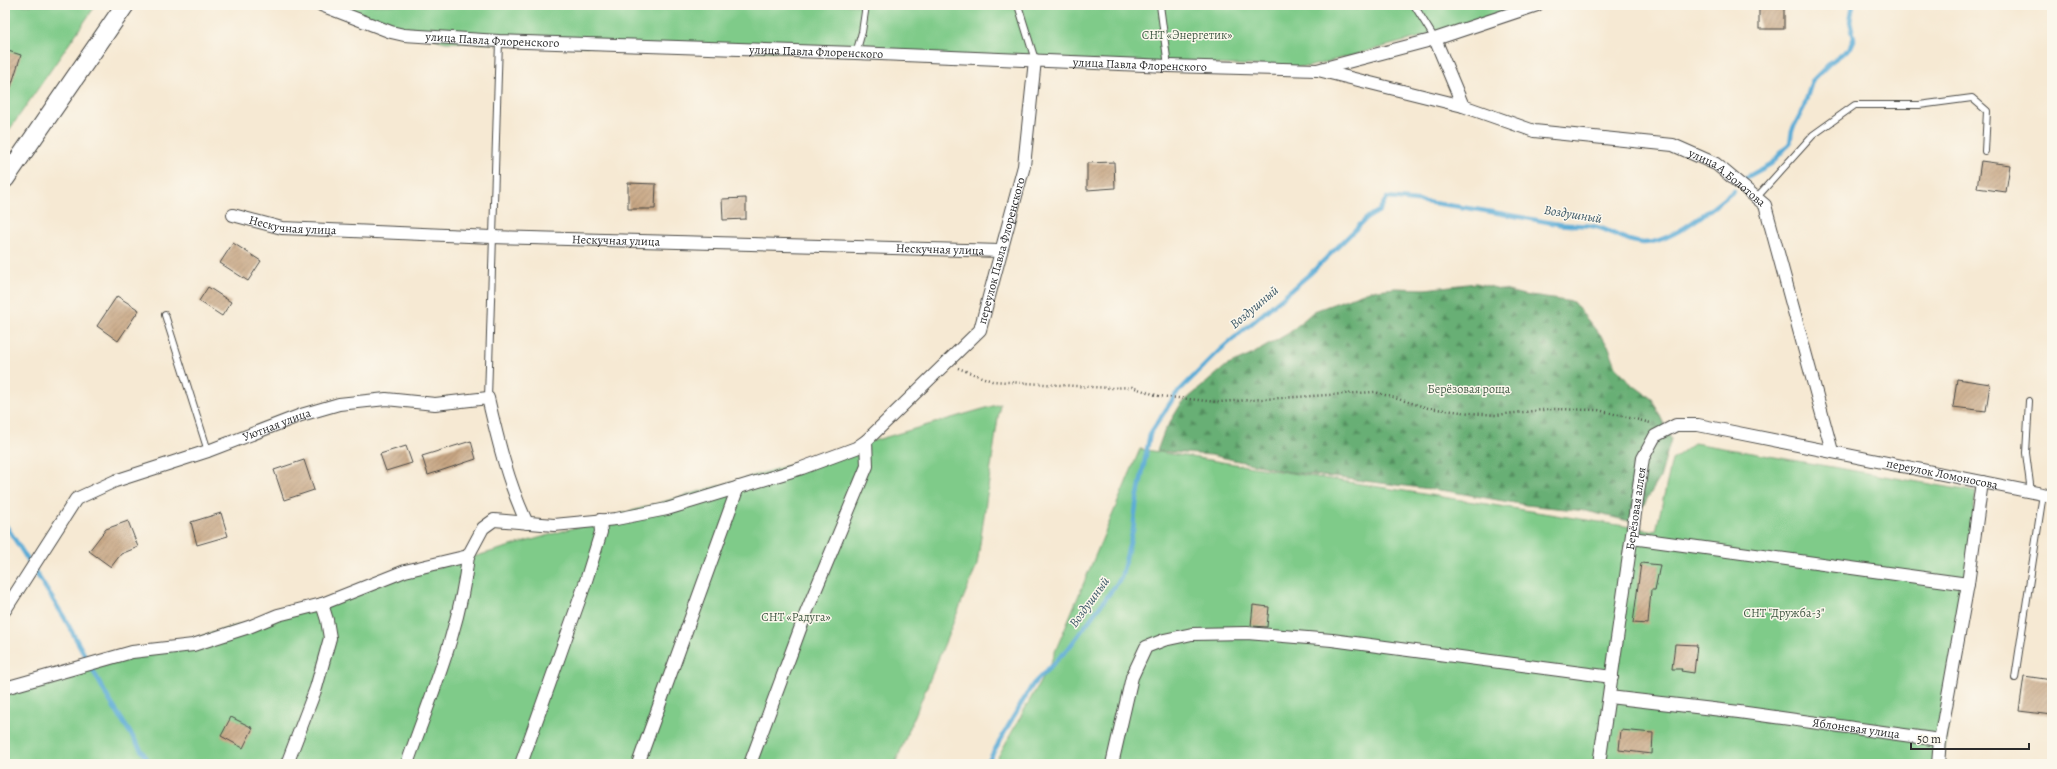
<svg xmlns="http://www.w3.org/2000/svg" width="2057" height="769" font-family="Alegreya,serif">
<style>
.forest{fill:url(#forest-firs);stroke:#496d50}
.garden{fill:#7fcb89;stroke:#557b5a}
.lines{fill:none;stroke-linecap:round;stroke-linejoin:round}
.stream{stroke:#5cacd6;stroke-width:4.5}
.building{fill:url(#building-hatch)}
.lane-casing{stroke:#494844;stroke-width:8}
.street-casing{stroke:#494844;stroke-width:14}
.secondary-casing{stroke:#494844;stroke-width:20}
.path{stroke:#494844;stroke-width:2.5;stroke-dasharray:1 3;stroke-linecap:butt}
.lane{stroke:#fff;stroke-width:6}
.street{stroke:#fff;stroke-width:12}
.secondary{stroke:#fff;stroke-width:18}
.labels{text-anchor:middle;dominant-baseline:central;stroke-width:3;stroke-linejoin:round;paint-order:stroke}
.park-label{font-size:12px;fill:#445b47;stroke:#fbf7ec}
.street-label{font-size:12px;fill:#2b2b2b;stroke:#fbf7ec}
.water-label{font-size:13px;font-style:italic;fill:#3c5867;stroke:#fbf7ec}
</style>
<defs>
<pattern id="forest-firs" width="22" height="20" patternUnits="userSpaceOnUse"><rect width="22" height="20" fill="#67af75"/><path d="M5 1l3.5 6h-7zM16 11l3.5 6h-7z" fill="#558f60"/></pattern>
<pattern id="building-hatch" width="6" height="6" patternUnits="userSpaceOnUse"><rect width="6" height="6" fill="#c7a683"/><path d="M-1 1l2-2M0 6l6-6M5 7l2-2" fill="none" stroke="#a2876b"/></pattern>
</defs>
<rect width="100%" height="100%" fill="#fbf7ec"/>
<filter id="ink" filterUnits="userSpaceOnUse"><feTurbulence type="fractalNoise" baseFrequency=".025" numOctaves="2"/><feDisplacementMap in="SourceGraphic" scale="8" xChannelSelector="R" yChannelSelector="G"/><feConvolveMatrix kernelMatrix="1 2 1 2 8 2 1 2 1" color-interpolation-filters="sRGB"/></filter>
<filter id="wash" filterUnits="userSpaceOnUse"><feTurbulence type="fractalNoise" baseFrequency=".012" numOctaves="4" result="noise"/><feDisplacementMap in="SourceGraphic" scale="16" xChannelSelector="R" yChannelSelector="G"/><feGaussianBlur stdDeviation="0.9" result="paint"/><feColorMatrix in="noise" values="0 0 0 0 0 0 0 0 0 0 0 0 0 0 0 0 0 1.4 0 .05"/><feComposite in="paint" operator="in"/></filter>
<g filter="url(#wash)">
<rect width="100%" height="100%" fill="#f6e9d3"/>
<!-- forest -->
<path class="forest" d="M1476 283 1524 295 1573 302 1608 345 1616 366 1629 382 1652 399 1671 439 1660 478 1633 522 1586 511 1526 505 1447 491 1289 472 1211 455 1157 451 1164 432 1181 404 1226 366 1251 355 1289 333 1314 311 1369 291 1395 288 1425 289Z"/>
<!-- garden -->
<g class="garden">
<path d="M5 5H96L5 136Z"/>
<path d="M323 5H1541L1308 67 445 42Z"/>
<path d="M1000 404 977 565 895 764H5V693Z"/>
<path d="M1694 443 1976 492 1943 764H994L1049 666 1140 449 1656 531 1672 460Z"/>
</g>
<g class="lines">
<!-- stream -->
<g class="stream">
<path d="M1745 178 1771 164 1790 143 1792 130 1804 107 1812 81 1831 62 1849 49 1854 38 1850 21 1853 5"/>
<path d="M5 524 64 617 108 698 150 764"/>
<path d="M987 764 1011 721 1033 684 1068 649 1121 578 1133 530 1136 505 1150 434 1176 394 1220 350 1311 273 1367 218 1379 211 1387 198C1445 203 1501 213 1558 224 1571 226 1585 224 1597 227 1612 231 1626 242 1643 243 1672 243 1712 208 1734 191"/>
</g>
</g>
<g id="blocks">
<!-- building -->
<g class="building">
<rect x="1759" y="5" width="25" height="24"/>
<path d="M5 50 21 55 8 96H5Z"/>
<path d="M1981 161 2010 165 2006 192 1977 188Z"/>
<path d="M1114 162 1115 188 1087 190V163Z"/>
<path d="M628 183 656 184 655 209H628Z"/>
<path d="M746 198V219L723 220 722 199Z"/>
<path d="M233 243 261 261 248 281 220 263Z"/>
<path d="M208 287 231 302 222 316 199 301Z"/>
<path d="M117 296 139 310 118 341 97 326Z"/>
<path d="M1957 379 1990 384 1986 411 1953 407Z"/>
<path d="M471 441 476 459 428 475 422 456Z"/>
<path d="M406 446 412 463 386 471 380 454Z"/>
<path d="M304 460 314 490 284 500 274 470Z"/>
<path d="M221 513 228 536 197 545 191 522Z"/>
<path d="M128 521 138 547 121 554 111 567 89 551 106 529Z"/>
<path d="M1641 563 1660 565 1655 590H1651L1648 624 1633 623Z"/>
<path d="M1253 605 1269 607 1267 627 1251 626Z"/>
<path d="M1675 644 1697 645 1694 673 1681 671 1682 669H1672Z"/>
<path d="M2024 676 2052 680V715L2019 711Z"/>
<path d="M231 717 253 728 243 748 221 736Z"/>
<path d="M1621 730 1653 733 1652 754 1619 750Z"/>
</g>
</g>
</g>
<g filter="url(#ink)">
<use href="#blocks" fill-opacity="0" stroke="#494844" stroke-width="1"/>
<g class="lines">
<defs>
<g id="lane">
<path d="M1018 5 1035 60"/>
<path d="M1160 5 1168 66"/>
<path d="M1414 5 1435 39"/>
<path d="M856 53 862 32 866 5"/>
<path d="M1757 197 1813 135 1855 105H1919L1972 98 1987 111 1985 151"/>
<path d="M165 315 208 451"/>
<path d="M488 398 499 41"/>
<path d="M2029 401 2026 453 2031 492"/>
<path d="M2015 678 2043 494"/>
</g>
<g id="street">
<path id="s1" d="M321 5 391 32 404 35 499 41 856 53 1168 66 1317 70 1435 39 1537 5"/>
<path d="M1435 39 1463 106"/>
<path id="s2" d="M1318 70 1463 106 1534 131 1673 145 1716 164 1765 205 1832 451"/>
<path id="s3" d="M233 215 282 228 492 237 1001 251"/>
<path d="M1632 538 1968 584"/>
<path id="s4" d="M5 610 76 499 115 481 208 451 301 415 339 404 386 399 435 404 488 398C498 441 508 483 527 523"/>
<path id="s5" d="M5 688 132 652 193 645 249 627 278 615 322 604 405 571 468 556 483 528 494 520 554 525 616 519 667 509 802 468 856 448 866 441 980 330 1024 166 1035 60"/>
<path id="s6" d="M1609 697 1739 712 1940 740 1968 584 1982 482"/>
<path d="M287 764 316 688 330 638 327 620 322 604"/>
<path d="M407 764C430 697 461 628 468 556"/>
<path d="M521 764 585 584 601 532 600 520"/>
<path d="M638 764 738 487"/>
<path d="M750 764 806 613 867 466 866 441"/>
<path d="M1112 764 1132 677 1146 647 1164 640 1192 634 1247 633 1332 640 1612 677"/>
<path id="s7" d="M1599 764 1643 458 1655 436 1676 425H1698L2052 496"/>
<path d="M1938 764 1940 740"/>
</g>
<path id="secondary" d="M5 179 125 5"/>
</defs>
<!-- lane casing -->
<use href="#lane" class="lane-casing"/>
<!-- street casing -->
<use href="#street" class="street-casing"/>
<!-- secondary casing -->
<use href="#secondary" class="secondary-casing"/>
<!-- path -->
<path class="path" d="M958 368 992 381 1110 388 1132 387 1159 396 1217 402 1375 392 1428 408 1470 413 1496 415 1552 409 1598 410 1651 423"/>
<!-- lane -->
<use href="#lane" class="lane"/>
<!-- street -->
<use href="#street" class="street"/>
<!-- secondary -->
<use href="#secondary" class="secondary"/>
</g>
</g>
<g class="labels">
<!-- park labels -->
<g class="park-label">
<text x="1187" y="35">СНТ «Энергетик»</text>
<text x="1469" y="389">Берёзовая роща</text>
<text x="1784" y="613">СНТ "Дружба-3"</text>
<text x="796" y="617">СНТ «Радуга»</text>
</g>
<!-- street labels -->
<g class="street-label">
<text stroke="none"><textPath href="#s1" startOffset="177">улица Павла Флоренского</textPath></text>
<text stroke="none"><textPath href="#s1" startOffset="501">улица Павла Флоренского</textPath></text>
<text stroke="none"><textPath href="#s1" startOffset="825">улица Павла Флоренского</textPath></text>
<text stroke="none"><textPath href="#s2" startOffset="428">улица А.Болотова</textPath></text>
<text stroke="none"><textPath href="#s3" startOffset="61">Нескучная улица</textPath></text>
<text stroke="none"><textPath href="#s3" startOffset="385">Нескучная улица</textPath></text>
<text stroke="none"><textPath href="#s3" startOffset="709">Нескучная улица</textPath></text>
<text stroke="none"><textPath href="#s5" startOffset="1155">переулок Павла Флоренского</textPath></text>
<text stroke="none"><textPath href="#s4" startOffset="346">Уютная улица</textPath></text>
<text stroke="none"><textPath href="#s7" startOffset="629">переулок Ломоносова</textPath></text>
<text stroke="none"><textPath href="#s7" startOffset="258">Берёзовая аллея</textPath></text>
<text stroke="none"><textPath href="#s6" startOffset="249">Яблоневая улица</textPath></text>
</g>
<!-- water labels -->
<g class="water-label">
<text transform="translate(1573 214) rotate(9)">Воздушный</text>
<text transform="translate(1254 307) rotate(-40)">Воздушный</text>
<text transform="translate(1089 602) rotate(-54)">Воздушный</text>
</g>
</g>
<!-- margin -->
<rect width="2057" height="769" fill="none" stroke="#fbf7ec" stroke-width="20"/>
<!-- scale -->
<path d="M1911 743v6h118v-6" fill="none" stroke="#2b2b2b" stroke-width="2"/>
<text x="1917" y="743" font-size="12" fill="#2b2b2b" stroke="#fbf7ec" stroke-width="3" paint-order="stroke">50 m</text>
</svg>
